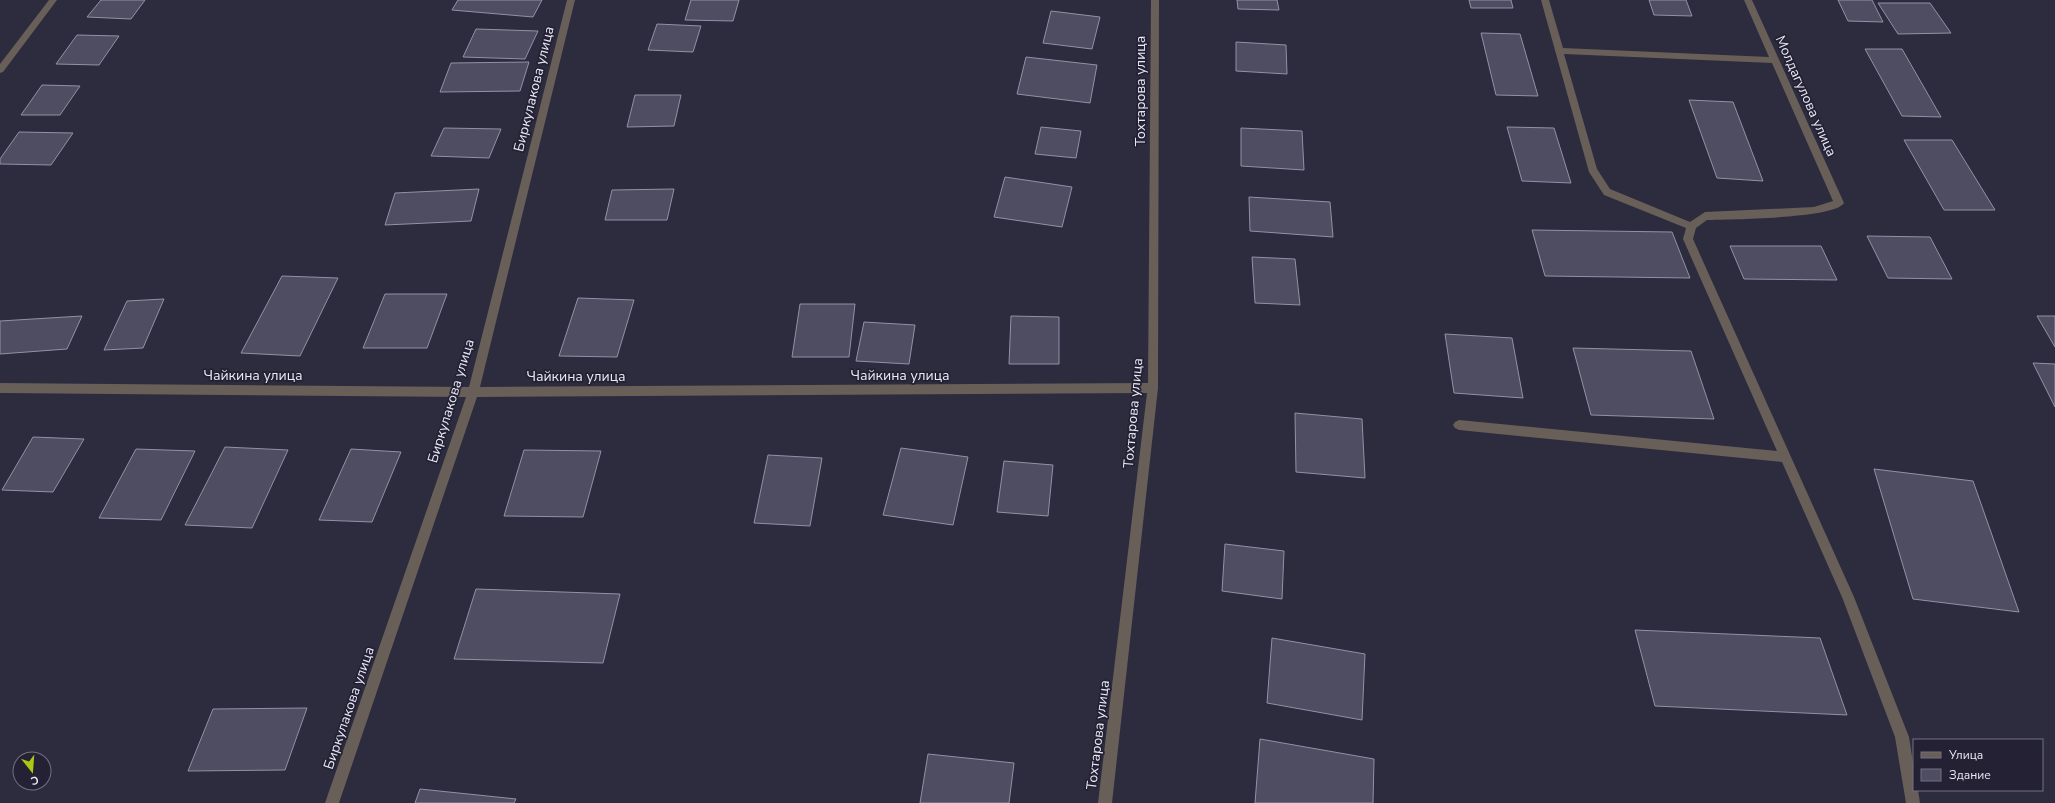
<svg xmlns="http://www.w3.org/2000/svg" width="2055" height="803" font-family="'Nunito Sans',sans-serif">
<style>
.building{fill:#4e4d61;stroke:#9391a8}
.lines{fill:none;stroke-linecap:round;stroke-linejoin:round}
.minor{fill:#675f58;fill-rule:evenodd}
.labels{text-anchor:middle;dominant-baseline:central;stroke-width:3.5;stroke-linejoin:round;paint-order:stroke}
.street-label{font-size:14px;fill:#eae9f6;stroke:#232133}
</style>
<rect width="100%" height="100%" fill="#2d2b3e"/>
<!-- building -->
<g class="building">
<path d="M101 0H145L131 19 87 17Z"/>
<path d="M458 0H542L533 17 452 10Z"/>
<path d="M691 0H739L733 21 685 20Z"/>
<path d="M1237 0H1277L1279 10 1238 9Z"/>
<path d="M1469 0H1511L1513 8H1471Z"/>
<path d="M1649 0H1686L1692 16 1654 15Z"/>
<path d="M1838 0H1872L1883 22 1848 21Z"/>
<path d="M1878 3H1930L1951 33 1898 34Z"/>
<path d="M1051 11 1100 17 1092 49 1043 43Z"/>
<path d="M657 24 701 26 693 52 648 50Z"/>
<path d="M476 29 538 31 525 59 463 57Z"/>
<path d="M1481 33 1520 34 1538 96 1496 95Z"/>
<path d="M77 35 119 36 99 65 56 64Z"/>
<path d="M1236 42 1286 45 1287 74 1236 71Z"/>
<path d="M1865 49H1902L1941 117 1902 116Z"/>
<path d="M1026 57 1097 65 1090 103 1017 94Z"/>
<path d="M529 62 520 91 440 92 451 63Z"/>
<path d="M42 85 80 86 60 115H21Z"/>
<path d="M635 95H681L674 126 627 127Z"/>
<path d="M1689 100 1733 102 1763 181 1717 178Z"/>
<path d="M1041 127 1081 131 1076 158 1035 154Z"/>
<path d="M1507 127 1554 128 1571 183 1522 181Z"/>
<path d="M444 128 501 129 489 158 431 156Z"/>
<path d="M1241 128 1302 131 1304 170 1241 166Z"/>
<path d="M19 132 73 133 51 165 0 164V159Z"/>
<path d="M1904 140H1952L1995 210H1944Z"/>
<path d="M1005 177 1072 187 1062 227 994 217Z"/>
<path d="M479 189 471 221 385 225 395 193Z"/>
<path d="M674 189 667 220H605L612 190Z"/>
<path d="M1249 197 1330 202 1333 237 1250 231Z"/>
<path d="M1532 230 1672 232 1690 278 1545 276Z"/>
<path d="M1867 236 1930 237 1952 279 1888 278Z"/>
<path d="M1730 246H1821L1837 280 1744 279Z"/>
<path d="M1252 257 1295 259 1300 305 1255 303Z"/>
<path d="M282 276 338 278 300 356 241 353Z"/>
<path d="M385 294H447L427 348H363Z"/>
<path d="M578 298 634 300 617 357 559 356Z"/>
<path d="M164 299 143 348 104 350 127 301Z"/>
<path d="M800 304H855L849 357H792Z"/>
<path d="M82 316 67 349 0 354V321Z"/>
<path d="M1011 316 1059 317V364H1009Z"/>
<path d="M2037 316H2055V347Z"/>
<path d="M864 322 915 325 909 364 856 361Z"/>
<path d="M1445 334 1512 338 1523 398 1454 393Z"/>
<path d="M1573 348 1691 351 1714 419 1591 415Z"/>
<path d="M2033 363 2055 364V407Z"/>
<path d="M1295 413 1362 419 1365 478 1296 472Z"/>
<path d="M33 437 84 439 53 492 2 490Z"/>
<path d="M225 447 288 450 252 528 185 525Z"/>
<path d="M901 448 968 457 953 525 883 515Z"/>
<path d="M136 449 195 451 161 520 99 518Z"/>
<path d="M351 449 401 452 372 522 319 520Z"/>
<path d="M524 450 601 451 583 517 504 516Z"/>
<path d="M768 455 822 458 810 526 754 523Z"/>
<path d="M1004 461 1053 465 1048 516 997 512Z"/>
<path d="M1874 469 1973 481 2019 612 1913 599Z"/>
<path d="M1225 544 1284 551 1282 599 1222 591Z"/>
<path d="M476 589 620 594 603 663 454 659Z"/>
<path d="M1635 630 1820 638 1847 715 1655 706Z"/>
<path d="M1272 638 1365 654 1362 720 1267 703Z"/>
<path d="M307 708 285 770 188 771 213 709Z"/>
<path d="M1260 739 1374 759 1373 803H1255Z"/>
<path d="M928 754 1014 763 1009 803H920Z"/>
<path d="M420 789 516 799 514 803H415Z"/>
</g>
<g class="lines">
<!-- minor -->
<g class="minor">
<path d="M49 0H57L3 72 0 73V64Z"/>
<path d="M567 0H575L480 387 1148 383 1151 0H1159L1158 388 1112 803H1098L1147 393 477 397 339 803H325L466 397 0 393V383L469 387Z"/>
<path d="M1541 0H1549L1563 48 1769 57 1744 0H1752L1844 203C1834 219 1729 219 1707 220L1696 228 1693 239 1854 597 1909 737 1914 769V790H1918L1920 803H1906L1895 737 1842 597 1782 462 1459 430 1455 428 1453 425 1455 422 1459 420 1777 451 1683 239 1686 228 1604 195 1589 172ZM1564 54 1772 63 1833 201 1814 207 1705 212 1690 222 1610 189 1597 169Z"/>
</g>
</g>
<g class="labels">
<!-- street labels -->
<g class="street-label">
<text transform="translate(534 89) rotate(-76)">Биркулакова улица</text>
<text transform="translate(1140 91) rotate(-90)">Тохтарова улица</text>
<text transform="translate(1806 96) rotate(66)">Молдагулова улица</text>
<text x="253" y="375">Чайкина улица</text>
<text x="900" y="375">Чайкина улица</text>
<text x="576" y="376">Чайкина улица</text>
<text transform="translate(451 401) rotate(-73)">Биркулакова улица</text>
<text transform="translate(1133 413) rotate(-85)">Тохтарова улица</text>
<text transform="translate(349 708) rotate(-71)">Биркулакова улица</text>
<text transform="translate(1098 735) rotate(-83)">Тохтарова улица</text>
</g>
</g>
<!-- legend -->
<rect x="1913" y="739" width="130" height="52" fill="#232133" stroke="#737181"/>
<rect x="1921" y="752" width="20" height="6" fill="#675f58" stroke="#737181"/>
<text x="1949" y="759" font-size="12" fill="#eae9f6">Улица</text>
<rect x="1921" y="769" width="20" height="12" fill="#4e4d61" stroke="#737181"/>
<text x="1949" y="779" font-size="12" fill="#eae9f6">Здание</text>
<!-- north arrow -->
<g transform="translate(32 771) rotate(163)"><circle r="19" fill="#232133" stroke="#737181"/>
<path d="M0-3L7 15L0 10L-7 15Z" fill="#abc614"/>
<text y="-6" font-size="11" font-weight="bold" text-anchor="middle" fill="#eae9f6">С</text>
</g>
</svg>
